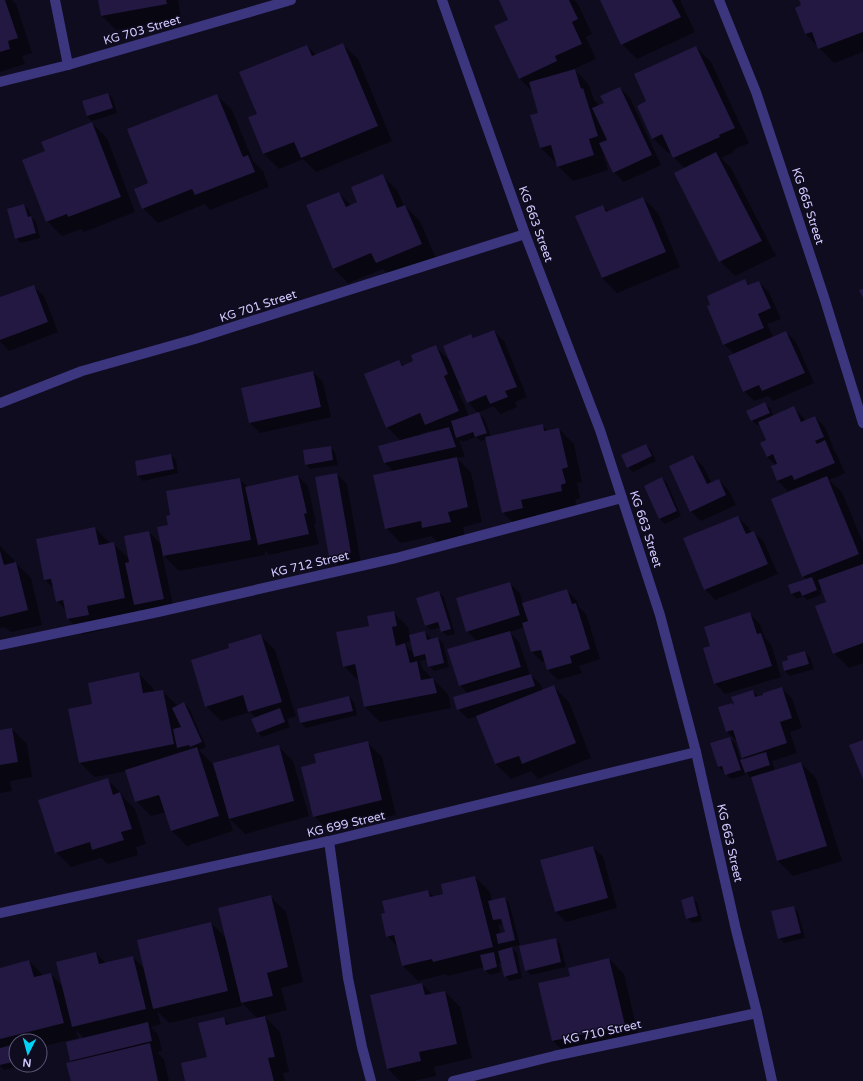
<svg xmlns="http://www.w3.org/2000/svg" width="863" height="1081" font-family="'Varela Round',sans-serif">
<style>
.shadow{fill:#0007;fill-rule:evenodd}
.building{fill:#221841}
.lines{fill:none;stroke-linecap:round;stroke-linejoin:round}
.minor{stroke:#3c367f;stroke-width:10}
.labels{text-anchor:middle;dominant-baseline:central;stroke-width:3;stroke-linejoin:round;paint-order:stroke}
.street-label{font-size:12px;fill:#d2caff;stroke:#100c1f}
</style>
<rect width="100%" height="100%" fill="#100c1f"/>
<!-- shadow -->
<g class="shadow">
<path d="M0 0H12L16 4 32 53 22 56 25 64 0 72Z"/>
<path d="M99 0H178L181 19 116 30 101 15Z"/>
<path d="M500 0H574L578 4 592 34 586 37 596 59 574 69 589 85 594 100 598 104 599 107 605 104 620 88 630 98 661 165 624 182 614 172 603 152 608 170 573 181 558 166 557 162 556 163 541 148 540 113 532 91 520 79 509 20Z"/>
<path d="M601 0H680L695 32 637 59 622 44Z"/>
<path d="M800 0H863V52L834 63 806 34 796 9 802 6Z"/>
<path d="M343 45 358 59 392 141 316 172 303 159 279 169 264 154 249 118 258 114 307 46 317 56Z"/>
<path d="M696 47 711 62 749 143 733 150 734 152 721 158 731 168 776 256 735 276 720 261 685 168 674 158 671 152 668 153 653 138 648 102Z"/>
<path d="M108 94 113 99 117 113 92 121 87 116Z"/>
<path d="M217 95 232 110 253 161 263 171 269 187 210 210 205 204 158 223 143 208 150 183Z"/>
<path d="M92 123 107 138 135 212 84 232 81 229 62 236 47 221 46 152Z"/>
<path d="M382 175 397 190 404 206H405L420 221 436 259 392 278 383 269 348 283 333 268 339 193 351 205 358 202Z"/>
<path d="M643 198 658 213 680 267 617 293 602 278 603 206 609 212Z"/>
<path d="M24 205 29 210 31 217 36 222 40 238 21 243 16 238Z"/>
<path d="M745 280 750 285 759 282 769 292 781 319 767 324 773 337 786 332 796 342 814 383 773 401 768 396 754 401 744 391 734 354 724 344Z"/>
<path d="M33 286 44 296 58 332 9 351 0 341V299Z"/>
<path d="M493 331 504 341 527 397 515 402 517 407 501 414 493 406 478 413 484 418 491 437 542 425 548 431 559 429 574 444 582 482 577 483 580 498 575 500 577 506 536 515 537 523 518 527 503 513 486 439 481 441 476 437 462 442 459 439 465 457 457 458 471 473 482 522 463 527 465 537 438 543 432 536 401 543 386 528 394 472 384 462 401 441 387 427 399 361 404 366 415 362 435 346 450 361 471 335 475 339ZM462 389 468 402 478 413 469 416 458 391ZM432 430 434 432 422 435 421 434Z"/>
<path d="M313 372 323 382 331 417 260 433 250 423 242 388Z"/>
<path d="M765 404 770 408 773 416 793 408 804 418 805 421 815 417 825 427 833 447 832 448 835 451 845 473 829 480 842 492 863 543V663L849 668 834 653 827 602 822 589 820 590 821 595 807 600 803 596 797 599 792 594 807 580 803 576V487L801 486 788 491 778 481 772 467 776 465 767 457V441L760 424 757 425 752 420Z"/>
<path d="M646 445 651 450 656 461 633 472 628 467Z"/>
<path d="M330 447 335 452 338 465 310 469 306 464Z"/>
<path d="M171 455 176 460 178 473 143 481 138 476Z"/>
<path d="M693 456 703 466 712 484 719 480 729 491 736 505 701 521 690 511Z"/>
<path d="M337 474 347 484 361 563 340 567 329 557Z"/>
<path d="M298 476 308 486 316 523 314 524 319 544 269 555 265 550V555L179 571 162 554 174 609 145 615 138 608 139 613 101 621 103 630 83 634 68 619 67 611 57 601 54 589 45 580 95 528 110 543H113L130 560 149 532 162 545 169 526 239 479 248 487Z"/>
<path d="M662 478 667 483 681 516 665 524 660 519Z"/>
<path d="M738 517 748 527 751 533 754 532 764 542 778 574 715 600 705 589Z"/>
<path d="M0 546 14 560V563H16L31 578 42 625 11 632 5 627 0 628Z"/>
<path d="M509 583 520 593 523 604 567 590 577 601 579 607 586 614 600 659 579 666 582 673 558 680 548 670 545 661 542 662 532 652 525 627 509 632 519 642 530 675H531L541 685 543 691 554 687 569 702 591 758 538 779 531 771 511 779 496 764 478 716 468 719 458 709 468 694 460 685 477 641 467 631Z"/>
<path d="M439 592 444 597 455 634 447 636 442 631 441 627 431 630 426 626Z"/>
<path d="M393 612 408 627 410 636 425 632 430 637 431 640 438 638 443 643 449 667 434 671 429 666 428 659 420 661 422 668 431 677 432 679H433L448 694 451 708 380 722 365 707 359 681 344 666 370 627ZM411 641 414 654 407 647 406 642Z"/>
<path d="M750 614 760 624 765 638 771 644 781 677 725 694 715 683 711 647Z"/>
<path d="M260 635 275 650 296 716 287 719 290 727 262 737 257 732 256 718 250 712 221 721 206 706 231 649Z"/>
<path d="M805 652 810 657 814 669 790 676 785 671 790 660Z"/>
<path d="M138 673 153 688 154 692 162 691 178 706 184 703 189 708 206 747 199 750 212 763 217 779 278 746 293 761 309 816 245 834 229 818 233 831 187 846 172 831 166 812 151 816 136 801 127 771 95 777 80 763 93 705Z"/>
<path d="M781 688 792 698 802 728 790 732 797 753 772 761 775 771 801 763 816 778 842 861 793 876 778 861 752 778H751L744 771 745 775 731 779 719 767 730 738 735 743 741 761 745 760 743 757 738 742 727 732 733 705 753 691 759 697Z"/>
<path d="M349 697 354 702 357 715 306 728 301 723Z"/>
<path d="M12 729 27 744 32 777 10 781 12 791 0 793V730L1 731Z"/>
<path d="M367 742 382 757 396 815 329 831 314 816 318 764Z"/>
<path d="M107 779 122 794 123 797 135 809 146 844 136 847 138 855 108 864 101 858 71 867 56 852Z"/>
<path d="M593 847 603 857 617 908 566 922 556 912 542 860Z"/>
<path d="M475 877 490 892 492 901 505 898 509 903 520 945 510 947 517 953 522 978 510 981 505 976 502 963 499 964 501 972 490 975 485 970 484 967 448 976 446 974 418 981 403 966 398 947 387 936 428 891 434 897 444 895ZM503 924 506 933 501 934 498 925Z"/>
<path d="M271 897 286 912 303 982 281 988 287 1010 264 1016 280 1032 289 1072 283 1073 285 1081H186L208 1058 223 1018 231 1025 258 1019 241 1002 242 1006 169 1023 157 1011 161 1024 151 1027 158 1034 162 1051 157 1052 164 1059 169 1081H72L73 1062 71 1060 85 1039 76 1030 78 1038 40 1047V1041H16V1065H24L4 1070 0 1066V969L29 961 44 976 51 974 62 986 96 953 106 963 133 957 145 969 211 923 226 938Z"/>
<path d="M692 898 697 902 702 921 692 923 687 918Z"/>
<path d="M793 907 798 912 805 938 784 943 779 938Z"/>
<path d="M555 939 560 944 566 967 531 975 526 970Z"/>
<path d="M609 959 624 974 639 1039 568 1056 553 1041 572 976Z"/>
<path d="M422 984 432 994 445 992 460 1007 472 1058 434 1067 436 1076 414 1081H400L388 1069Z"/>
</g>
<!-- building -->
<g class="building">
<path d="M0 0H5L18 38 8 41 10 49 0 52Z"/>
<path d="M98 0H166L167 4 101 16Z"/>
<path d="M499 0H569L578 19 572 22 582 44 555 56 557 61 519 79 494 26 508 20Z"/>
<path d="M600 0H672L681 17 621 45Z"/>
<path d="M799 0H863V32L818 49 812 32 805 34 795 8 801 5Z"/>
<path d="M343 43 378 126 301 158 294 142 263 154 248 117 257 114 239 72 307 45 312 56Z"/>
<path d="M696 46 735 128 719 135 720 137 673 158 662 134 652 139 637 106 646 101 634 74Z"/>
<path d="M575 69 581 89 583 88 598 136 589 139 594 155 557 167 551 145 540 148 530 115 538 113 529 82Z"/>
<path d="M620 87 652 155 613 173 599 143 607 140 592 108 604 103 600 96Z"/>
<path d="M108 93 113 108 87 116 82 101Z"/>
<path d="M217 94 243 157 248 155 255 172 195 195 192 189 142 209 134 189 148 183 127 129Z"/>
<path d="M92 122 121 197 68 217 67 214 46 222 22 160 45 151 41 142Z"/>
<path d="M716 152 762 241 719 262 674 173Z"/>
<path d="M383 174 397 208 405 205 422 244 376 263 371 253 333 269 306 205 339 192 346 207 357 202 351 187Z"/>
<path d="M643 197 666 252 602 278 575 216 603 205 606 212Z"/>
<path d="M24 204 28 217 31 216 36 233 15 239 7 209Z"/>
<path d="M745 279 748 285 759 281 771 308 758 314 764 328 723 345 707 306 710 305 707 296Z"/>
<path d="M34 285 48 322 0 340V297Z"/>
<path d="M863 289V298L859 290Z"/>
<path d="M494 330 517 387 505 391 508 397 490 404 486 395 467 403 443 346 471 334 473 338Z"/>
<path d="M786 331 805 373 762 391 759 385 743 392 728 356Z"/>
<path d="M436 345 448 374 444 376 459 411 425 425 420 413 386 428 364 374 399 360 402 366 413 361 411 355Z"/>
<path d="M313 371 321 407 249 423 241 388Z"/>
<path d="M765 402 770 413 751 421 746 411Z"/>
<path d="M794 406 801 422 815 416 824 437 815 441 817 444 825 440 835 463 794 480 792 475 777 481 771 466 777 464 773 454 767 457 760 443 766 440 758 422Z"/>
<path d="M479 412 487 433 475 437 473 432 456 438 451 421Z"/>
<path d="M543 424 544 431 559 428 568 467 562 469 566 483 561 485 562 491 521 500 523 508 502 513 485 437Z"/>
<path d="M449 427 456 447 384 463 378 446Z"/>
<path d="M646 444 652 456 627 468 621 455Z"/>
<path d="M331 446 333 460 305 465 303 450Z"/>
<path d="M171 454 174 469 137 476 135 461Z"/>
<path d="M693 455 707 484 719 479 726 495 690 512 669 466Z"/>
<path d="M457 457 468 507 448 512 451 522 422 528 421 521 385 529 373 475Z"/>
<path d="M337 473 351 553 329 557 315 477Z"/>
<path d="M298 475 307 513 304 514 309 534 258 545 245 487Z"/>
<path d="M827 476 859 554 802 577 771 499Z"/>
<path d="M662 477 677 511 659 519 644 486Z"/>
<path d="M240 478 251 540 163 556 157 527 168 525 166 516 170 515 166 491Z"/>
<path d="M738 516 746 534 754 531 768 564 704 590 683 538Z"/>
<path d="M95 527 99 545 114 542 125 598 87 606 89 615 67 619 63 600 56 602 51 579 44 580 36 539Z"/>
<path d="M149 531 164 599 134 605 125 563 129 562 124 536Z"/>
<path d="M0 551 4 565 16 562 28 610 0 617Z"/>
<path d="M863 564V643L833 654 815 606 826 602 818 580Z"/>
<path d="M812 577 817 590 802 596 800 591 791 594 788 585Z"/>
<path d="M510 582 520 615 466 632 456 598Z"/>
<path d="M567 589 572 604 576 603 590 649 570 656 572 663 547 670 541 650 531 652 522 623 528 621 522 603Z"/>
<path d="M439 591 451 629 441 632 438 622 425 626 416 598Z"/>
<path d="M394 611 397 626 392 627 396 646 405 643 410 663 417 661 421 680 433 678 437 693 364 707 355 664 343 667 336 632 369 626 367 616Z"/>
<path d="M750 612 757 634 761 633 772 666 714 684 703 648 710 646 704 627Z"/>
<path d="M425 631 427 640 438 637 444 663 428 667 425 654 414 657 409 635Z"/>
<path d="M510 631 521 667 459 686 447 649Z"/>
<path d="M261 634 282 702 248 712 243 695 205 707 191 660 229 648 228 644Z"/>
<path d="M805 651 809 664 784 671 782 662 788 660 787 656Z"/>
<path d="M139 672 143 693 163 690 174 744 79 763 68 709 92 704 88 683Z"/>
<path d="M531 674 535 686 457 710 453 697Z"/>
<path d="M554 685 576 743 522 764 519 756 495 764 476 716Z"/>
<path d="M782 687 792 718 780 722 787 743 742 758 733 730 726 732 718 707 732 703 733 705 734 704 731 697 753 690 755 697 763 695V693Z"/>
<path d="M349 696 353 711 300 723 297 709Z"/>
<path d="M184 702 202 742 190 747 189 745 177 748 173 729 181 727 172 708Z"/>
<path d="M280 708 285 722 257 733 251 719Z"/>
<path d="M12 728 18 762 0 765V730Z"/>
<path d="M730 737 741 770 725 775 722 766 718 767 710 743Z"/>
<path d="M863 740V779L849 745Z"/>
<path d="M368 741 382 800 313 817 301 767 316 763 314 754Z"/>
<path d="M279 745 294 801 229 819 213 763Z"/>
<path d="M197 747 219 816 171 831 159 795 135 802 125 770Z"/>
<path d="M766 752 770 765 745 773 740 760Z"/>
<path d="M801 762 827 846 777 861 751 777Z"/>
<path d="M108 778 113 795 120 792 132 829 121 832 124 840 92 850 90 842 55 853 38 800Z"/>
<path d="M593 846 608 898 555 912 540 860Z"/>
<path d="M475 876 493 947 433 962 432 959 402 966 394 935 386 937 381 914 385 913 382 901 428 890 430 897 443 894 441 884Z"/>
<path d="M271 895 288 967 267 973 273 996 241 1003 218 908Z"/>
<path d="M693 896 698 916 686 919 681 900Z"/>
<path d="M505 897 515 940 498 944 496 934 505 932 501 919 493 920 488 901Z"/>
<path d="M794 906 801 933 778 939 771 911Z"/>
<path d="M211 922 228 991 153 1009 137 940Z"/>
<path d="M556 938 561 962 525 971 519 946Z"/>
<path d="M512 947 518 973 504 977 498 951Z"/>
<path d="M96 952 99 964 133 956 146 1009 72 1027 56 962Z"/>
<path d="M494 952 497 967 484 971 480 955Z"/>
<path d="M609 958 625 1025 552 1041 538 983 570 976 568 968Z"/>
<path d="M29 960 34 977 51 973 64 1023 0 1039V968Z"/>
<path d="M422 983 425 995 445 991 457 1044 419 1052 421 1061 387 1069 370 995Z"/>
<path d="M265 1016 275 1057 268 1058 274 1081H185L181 1063 207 1057 198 1023 224 1017 226 1025Z"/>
<path d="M148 1022 152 1041 70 1061 66 1042Z"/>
<path d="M150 1043 158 1081H71L66 1063Z"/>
<path d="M16 1044V1061L0 1065V1048Z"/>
</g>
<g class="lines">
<!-- minor -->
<g class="minor">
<path d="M55 0 68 65"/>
<path d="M442 0 525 234 600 430 660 615 696 752 736 930 757 1013 772 1081"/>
<path d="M719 0 756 92 824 297 863 423"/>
<path d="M0 82 68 65 291 0"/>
<path d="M0 403 82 371 195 339 525 234"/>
<path d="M0 645 158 612 396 558 622 498"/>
<path d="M329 841 348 978 362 1047 371 1081"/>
<path d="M0 913 329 841 696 752"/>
<path d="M453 1081 554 1056 757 1013"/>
</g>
</g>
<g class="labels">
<!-- street labels -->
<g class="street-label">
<text transform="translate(142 30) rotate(-16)">KG 703 Street</text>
<text transform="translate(808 206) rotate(72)">KG 665 Street</text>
<text transform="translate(536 224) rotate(70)">KG 663 Street</text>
<text transform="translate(258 306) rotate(-18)">KG 701 Street</text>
<text transform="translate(646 529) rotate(72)">KG 663 Street</text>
<text transform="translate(310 564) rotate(-13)">KG 712 Street</text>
<text transform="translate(346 824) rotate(-13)">KG 699 Street</text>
<text transform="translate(730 843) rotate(77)">KG 663 Street</text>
<text transform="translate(602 1032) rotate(-12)">KG 710 Street</text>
</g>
</g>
<!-- north arrow -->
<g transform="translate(28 1053) rotate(186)"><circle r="19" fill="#100c1f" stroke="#5e5879"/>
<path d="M0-3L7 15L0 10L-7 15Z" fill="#00d3f5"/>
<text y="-6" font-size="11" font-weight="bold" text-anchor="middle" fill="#d2caff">N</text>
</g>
</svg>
